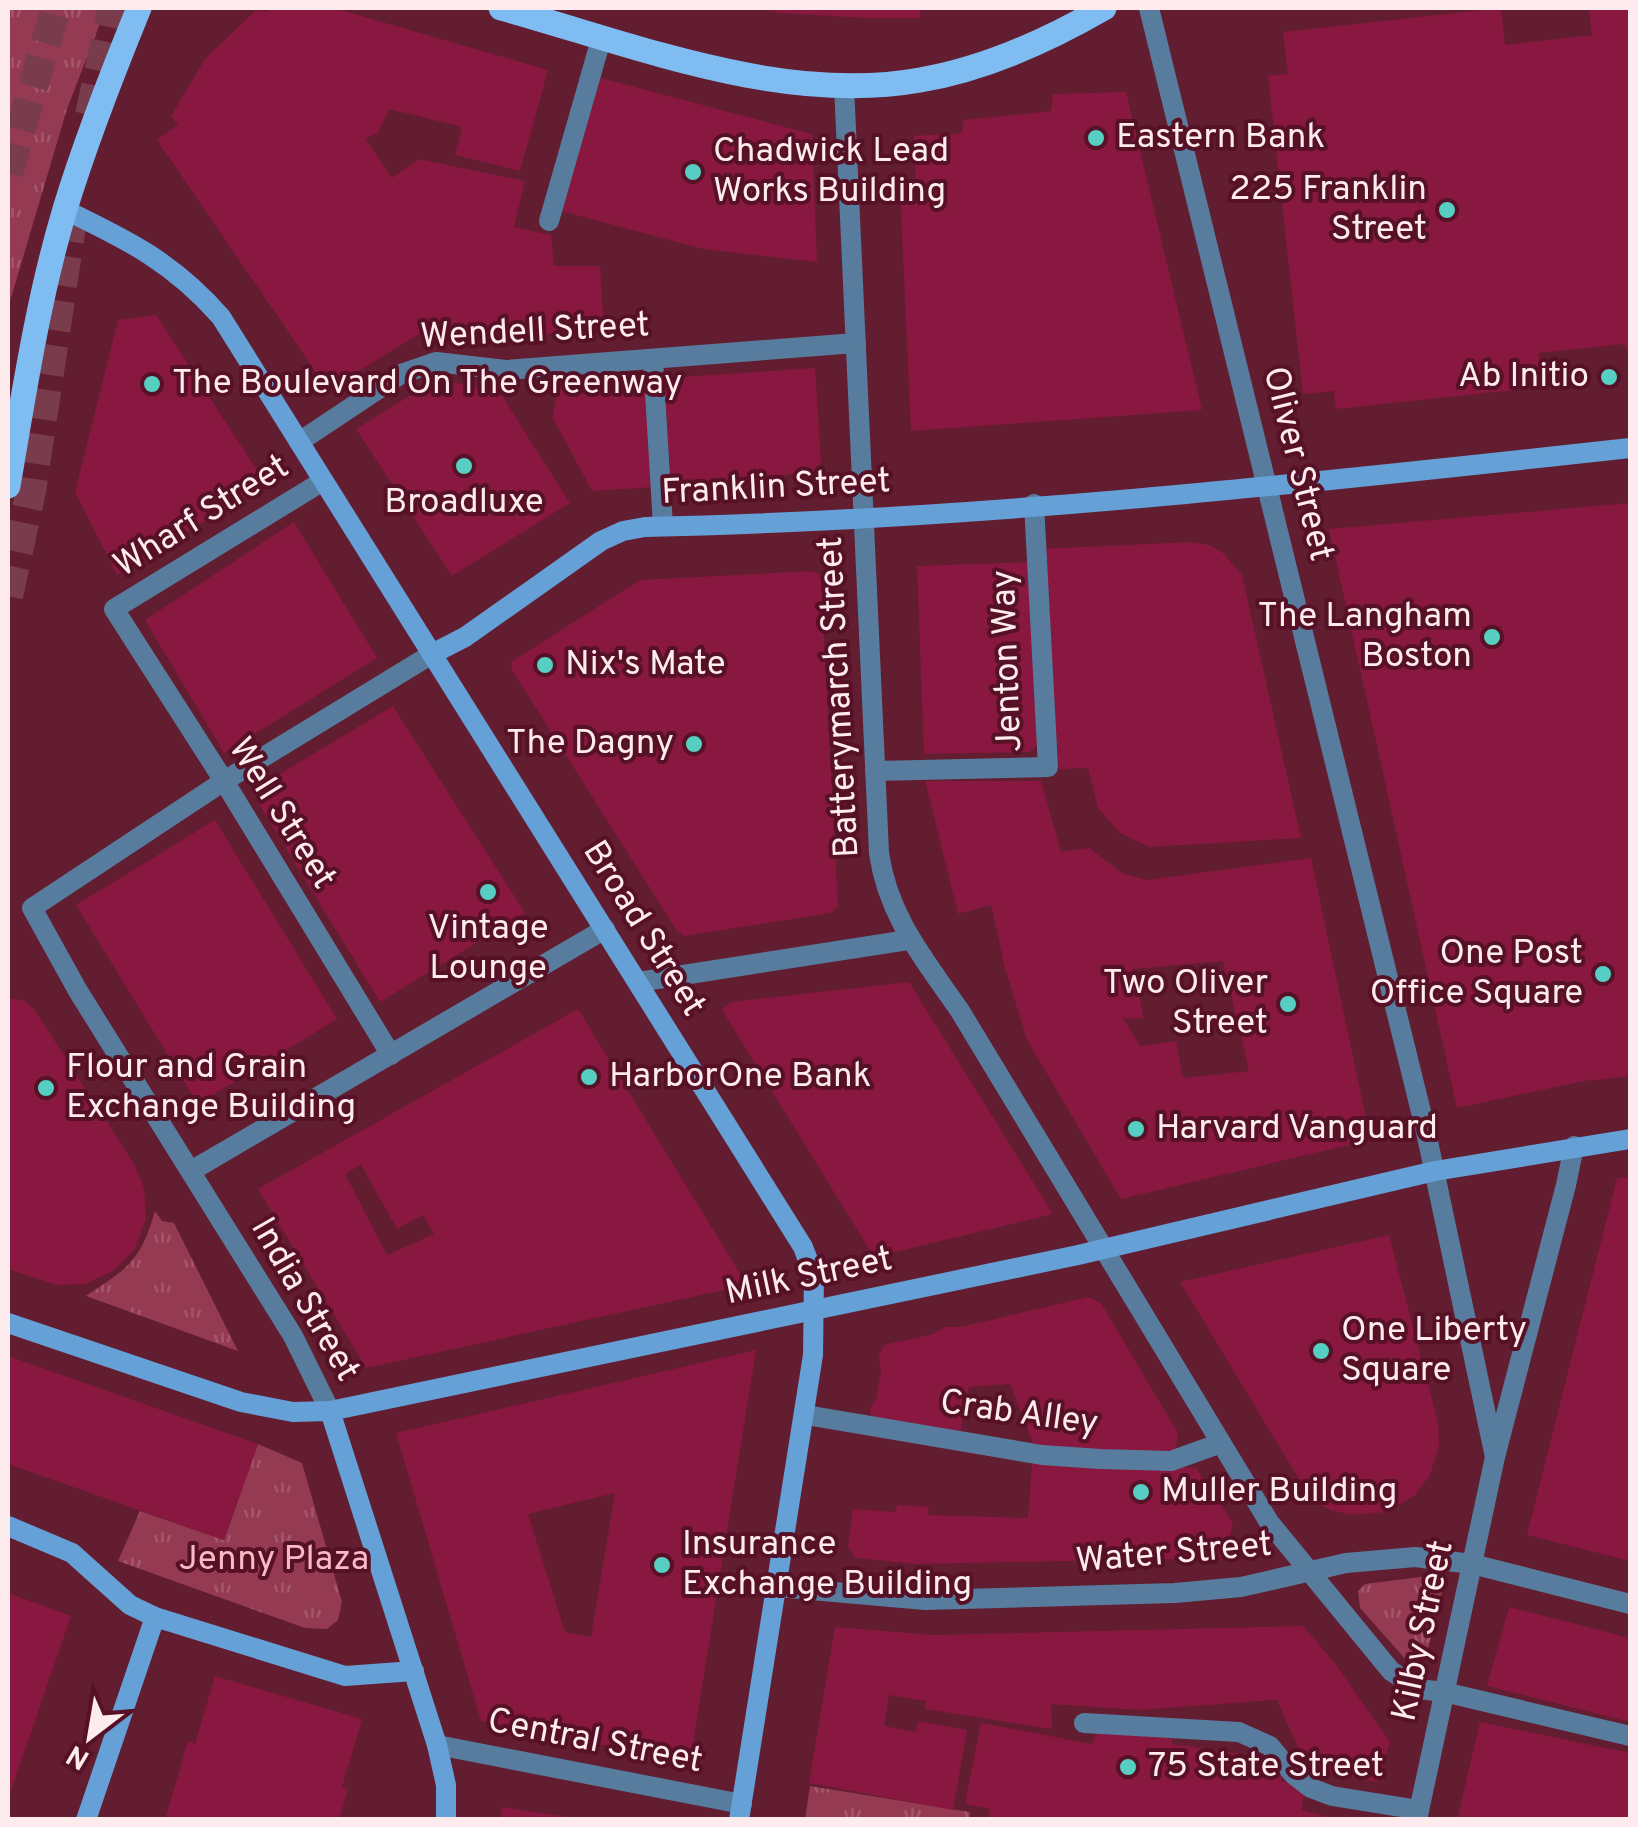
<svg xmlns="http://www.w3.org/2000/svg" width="1638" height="1827" font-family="Overpass,sans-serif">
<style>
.park{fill:url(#park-tufts)}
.building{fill:#88183f;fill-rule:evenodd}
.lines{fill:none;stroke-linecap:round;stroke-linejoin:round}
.motorway-tunnel{stroke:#793c4d;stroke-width:30;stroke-dasharray:30 15;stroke-linecap:butt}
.service{stroke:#577c9d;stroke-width:20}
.minor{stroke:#577c9d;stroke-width:20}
.secondary{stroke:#65a0d6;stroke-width:20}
.primary{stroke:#7fbcf2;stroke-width:25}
.poi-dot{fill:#57cec2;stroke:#561127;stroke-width:4}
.labels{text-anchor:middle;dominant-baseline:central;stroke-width:8;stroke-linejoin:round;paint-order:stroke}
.poi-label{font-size:35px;fill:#fdebee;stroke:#561127;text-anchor:start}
.street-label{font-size:35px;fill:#fdebee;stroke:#561127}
.park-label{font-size:35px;fill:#f8bbc6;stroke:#561127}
</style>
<defs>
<pattern id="park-tufts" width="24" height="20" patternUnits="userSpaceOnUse" patternTransform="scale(2.5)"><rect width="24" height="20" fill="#943a52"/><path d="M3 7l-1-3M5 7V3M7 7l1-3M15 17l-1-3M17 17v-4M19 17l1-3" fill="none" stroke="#a4576b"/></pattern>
</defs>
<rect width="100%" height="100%" fill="#621d31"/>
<!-- park -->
<g class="park">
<path d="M8 8H106L67 109 8 308Z"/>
<path d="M155 1211 162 1221 174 1223 238 1351 86 1296C129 1267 140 1262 155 1211Z"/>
<path d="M258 1444 302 1463 342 1602 338 1620 327 1629 305 1628 118 1561 140 1511 224 1540Z"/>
<path d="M1429 1576 1440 1584 1442 1592 1427 1653 1422 1659 1408 1662 1360 1608 1358 1591 1365 1584Z"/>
<path d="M810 1786 970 1812 969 1820H805Z"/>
</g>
<!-- building -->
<g class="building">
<path d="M269 8H334L548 70 520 171 455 155 462 127 389 109 378 133 365 138 392 178 419 159 525 181 514 227 551 235 554 266H600L604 329 480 340 459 326 437 323 328 390 157 140 178 125 171 116 205 59 257 9 267 12Z"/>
<path d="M756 8H922L919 18H867L780 13Z"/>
<path d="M1501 8 1505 45 1592 35 1589 8H1630V360L1625 344 1539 353 1542 387 1336 409 1334 391 1303 394 1268 76 1288 74 1283 32Z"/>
<path d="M597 77 812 134 817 262 703 249 561 211Z"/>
<path d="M1126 92 1202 410 911 431 900 189 916 185 914 136 962 133 963 120 1051 111 1053 94Z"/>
<path d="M156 315 266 484 117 575 75 492 118 320Z"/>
<path d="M815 368 821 461 813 472 671 486 664 378Z"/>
<path d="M437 379 499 391 570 503 452 576 356 429Z"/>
<path d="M647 379 654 487 592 491 553 418 557 389 578 384Z"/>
<path d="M1630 503V1076L1584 1081 1457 1108 1329 529Z"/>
<path d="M294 522 377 658 224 753 145 620Z"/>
<path d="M1190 542 1209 545 1223 553 1242 575 1301 838 1149 847 1120 833 1098 808 1088 768 1059 769 1041 549Z"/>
<path d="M1032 562 1040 741 1030 752 924 754 917 566Z"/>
<path d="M812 571 820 574 821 579 838 907 831 913 684 936 677 931 512 670 511 662 640 580Z"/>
<path d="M393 706 525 913 380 1002 251 791Z"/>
<path d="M925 781H1041L1061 852 1089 848 1122 873 1146 880 1311 858 1368 1128 1361 1142 1121 1199 1027 1040 1005 968 991 905 958 914ZM1223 961 1249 1071 1183 1078 1176 1041 1140 1046 1123 1018 1144 1019 1133 969Z"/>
<path d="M215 820 337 1019 198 1104 76 905Z"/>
<path d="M909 982 1053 1214 874 1257 722 1010 731 1002Z"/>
<path d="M8 998 25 1001 34 1009 134 1164 144 1188 146 1219 135 1249 113 1271 85 1284 57 1285 8 1269Z"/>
<path d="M578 1009 747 1285 366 1368 258 1189ZM361 1165 397 1229 423 1215 434 1234 387 1255 345 1174Z"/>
<path d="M1630 1177V1561L1527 1535 1617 1178Z"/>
<path d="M1389 1235 1438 1422 1439 1446 1430 1475 1415 1495 1387 1512 1351 1515 1330 1510 1311 1499 1180 1282Z"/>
<path d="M1088 1297 1101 1303 1178 1433 1175 1452 1036 1450 1010 1384 969 1387 960 1434 872 1421 870 1409 876 1399 881 1371 879 1356 884 1345 934 1334 945 1327H961Z"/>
<path d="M756 1350 690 1762 481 1721 396 1433ZM615 1493 591 1637 565 1632 528 1514Z"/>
<path d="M8 1356 258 1444 224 1540 8 1464Z"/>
<path d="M1032 1462 1196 1468 1233 1523 1225 1558 915 1564 856 1558 848 1547 853 1509 896 1512 897 1505 929 1507 928 1515 1028 1518Z"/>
<path d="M8 1593 71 1616 8 1799Z"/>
<path d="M1509 1607 1630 1638V1722L1487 1686Z"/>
<path d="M1303 1626 1334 1662 1390 1742 1378 1782 1307 1768 1277 1700 1139 1710 1051 1704 1052 1729 925 1709 926 1701 889 1695 884 1726 916 1732 918 1721 967 1730 953 1810 809 1783 835 1627 933 1635Z"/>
<path d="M215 1676 362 1719 342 1787 348 1789 339 1820H165L188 1741 195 1744Z"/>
<path d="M1480 1722 1630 1753V1820H1457Z"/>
<path d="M981 1723 1092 1744 1099 1724 1172 1739V1744L1285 1761 1281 1781 1306 1786 1301 1810 1340 1820H988L990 1809 965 1804Z"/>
<path d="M502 1807 568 1817V1820H500Z"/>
</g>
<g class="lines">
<!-- motorway-tunnel -->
<g class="motorway-tunnel">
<path d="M90 115 113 8"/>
<path d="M8 173 56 8"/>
<path d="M8 596 31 491 75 200"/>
</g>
<!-- service -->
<g class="service">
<path d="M549 221 602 36"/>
<path d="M653 359 663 526"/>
<path d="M875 771 1048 767 1034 504"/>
<path d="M806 1415 1042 1455 1100 1459 1171 1461 1221 1443"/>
<path d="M1444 1692 1630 1736"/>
</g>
<!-- minor -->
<g class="minor">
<path d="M1149 8 1426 1132 1495 1457"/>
<path d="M844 86 879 853C888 917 925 960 960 1011L1269 1522 1391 1671 1419 1689 1444 1692"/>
<path d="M299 442 401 374 436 362 506 370 856 343"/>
<path d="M323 481 114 609 224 781 391 1055"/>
<path d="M638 982 908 940"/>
<path d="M191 1171 605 929"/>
<path d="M330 1411 293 1336 78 991 32 908 224 781 432 654"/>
<path d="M777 1587 925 1600 1175 1593 1241 1587 1346 1563 1415 1557 1472 1564 1630 1604"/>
<path d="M1084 1723 1239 1732 1270 1746 1293 1774 1311 1788 1332 1796 1419 1810"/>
<path d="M437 1745 742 1804"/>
<path d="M1417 1820 1495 1457 1566 1185 1574 1146"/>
</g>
<!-- secondary -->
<g class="secondary">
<path d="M65 210C128 240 174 263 221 317L803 1247 814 1276 813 1355 739 1820"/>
<path d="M432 654 465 637 601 541 623 531 645 527C974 520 1303 484 1630 448"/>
<path d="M8 1323 241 1402 293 1412 330 1411 1078 1255 1435 1171 1630 1139"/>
<path d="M330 1411 437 1745 446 1785V1820"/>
<path d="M8 1526 72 1553 130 1605 155 1617 345 1676 414 1671"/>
<path d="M86 1820 155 1617"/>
</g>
<!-- primary -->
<g class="primary">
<path d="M501 8C632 44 782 105 920 80 985 69 1047 41 1104 8"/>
<path d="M8 486C24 393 38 299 65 209 86 140 112 74 139 8"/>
</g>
</g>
<!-- markers -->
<g class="poi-dot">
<circle cx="1096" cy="138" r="10"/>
<circle cx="693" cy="172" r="10"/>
<circle cx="1447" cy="210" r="10"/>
<circle cx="1609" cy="377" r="10"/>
<circle cx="152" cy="384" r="10"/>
<circle cx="464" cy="466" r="10"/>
<circle cx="1492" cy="637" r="10"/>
<circle cx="545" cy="665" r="10"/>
<circle cx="694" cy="744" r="10"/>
<circle cx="488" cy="892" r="10"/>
<circle cx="1603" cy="974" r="10"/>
<circle cx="1288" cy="1004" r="10"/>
<circle cx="589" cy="1077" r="10"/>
<circle cx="46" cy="1088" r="10"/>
<circle cx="1136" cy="1129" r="10"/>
<circle cx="1321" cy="1351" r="10"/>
<circle cx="1141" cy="1492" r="10"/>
<circle cx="662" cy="1565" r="10"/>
<circle cx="1128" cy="1767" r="10"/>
</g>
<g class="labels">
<!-- poi labels -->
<g class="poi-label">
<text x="1116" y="138">Eastern Bank</text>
<text x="713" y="152">Chadwick Lead<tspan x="713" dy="40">Works Building</tspan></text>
<text x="1427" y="190" text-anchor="end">225 Franklin<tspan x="1427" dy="40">Street</tspan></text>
<text x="1589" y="377" text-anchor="end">Ab Initio</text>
<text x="172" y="384">The Boulevard On The Greenway</text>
<text x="464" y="503" text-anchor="middle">Broadluxe</text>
<text x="1472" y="617" text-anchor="end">The Langham<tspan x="1472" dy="40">Boston</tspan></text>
<text x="565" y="665">Nix's Mate</text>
<text x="674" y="744" text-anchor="end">The Dagny</text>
<text x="488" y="929" text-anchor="middle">Vintage<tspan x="488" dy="40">Lounge</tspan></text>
<text x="1583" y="954" text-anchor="end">One Post<tspan x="1583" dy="40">Office Square</tspan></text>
<text x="1268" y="984" text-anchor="end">Two Oliver<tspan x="1268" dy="40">Street</tspan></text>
<text x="66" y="1068">Flour and Grain<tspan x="66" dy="40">Exchange Building</tspan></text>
<text x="609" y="1077">HarborOne Bank</text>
<text x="1156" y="1129">Harvard Vanguard</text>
<text x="1341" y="1331">One Liberty<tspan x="1341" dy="40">Square</tspan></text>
<text x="1161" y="1492">Muller Building</text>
<text x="682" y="1545">Insurance<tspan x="682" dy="40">Exchange Building</tspan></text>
<text x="1148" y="1767">75 State Street</text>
</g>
<!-- street labels -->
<g class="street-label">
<text transform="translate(535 332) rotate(-3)">Wendell Street</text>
<text transform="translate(1297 464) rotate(76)">Oliver Street</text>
<text transform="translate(776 488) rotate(-3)">Franklin Street</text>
<text transform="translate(202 517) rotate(-32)">Wharf Street</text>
<text transform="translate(1008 661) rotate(-92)">Jenton Way</text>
<text transform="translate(840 697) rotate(-93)">Batterymarch Street</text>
<text transform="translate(281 814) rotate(58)">Well Street</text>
<text transform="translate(643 929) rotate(58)">Broad Street</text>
<text transform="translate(809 1277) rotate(-12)">Milk Street</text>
<text transform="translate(304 1300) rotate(60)">India Street</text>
<text transform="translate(1019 1414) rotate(8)">Crab Alley</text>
<text transform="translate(1174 1554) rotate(-5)">Water Street</text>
<text transform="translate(1424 1631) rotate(-78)">Kilby Street</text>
<text transform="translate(595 1742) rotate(11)">Central Street</text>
</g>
<!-- park labels -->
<g class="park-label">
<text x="274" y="1560">Jenny Plaza</text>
</g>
</g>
<!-- border -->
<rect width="1638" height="1827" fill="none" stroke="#fdebee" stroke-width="20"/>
<!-- north arrow -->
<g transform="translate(90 1737) rotate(211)" stroke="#561127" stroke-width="8" paint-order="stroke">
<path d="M0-8L18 38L0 25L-18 38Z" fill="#fdebee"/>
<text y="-15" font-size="28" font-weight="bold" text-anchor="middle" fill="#fdebee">N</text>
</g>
</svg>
